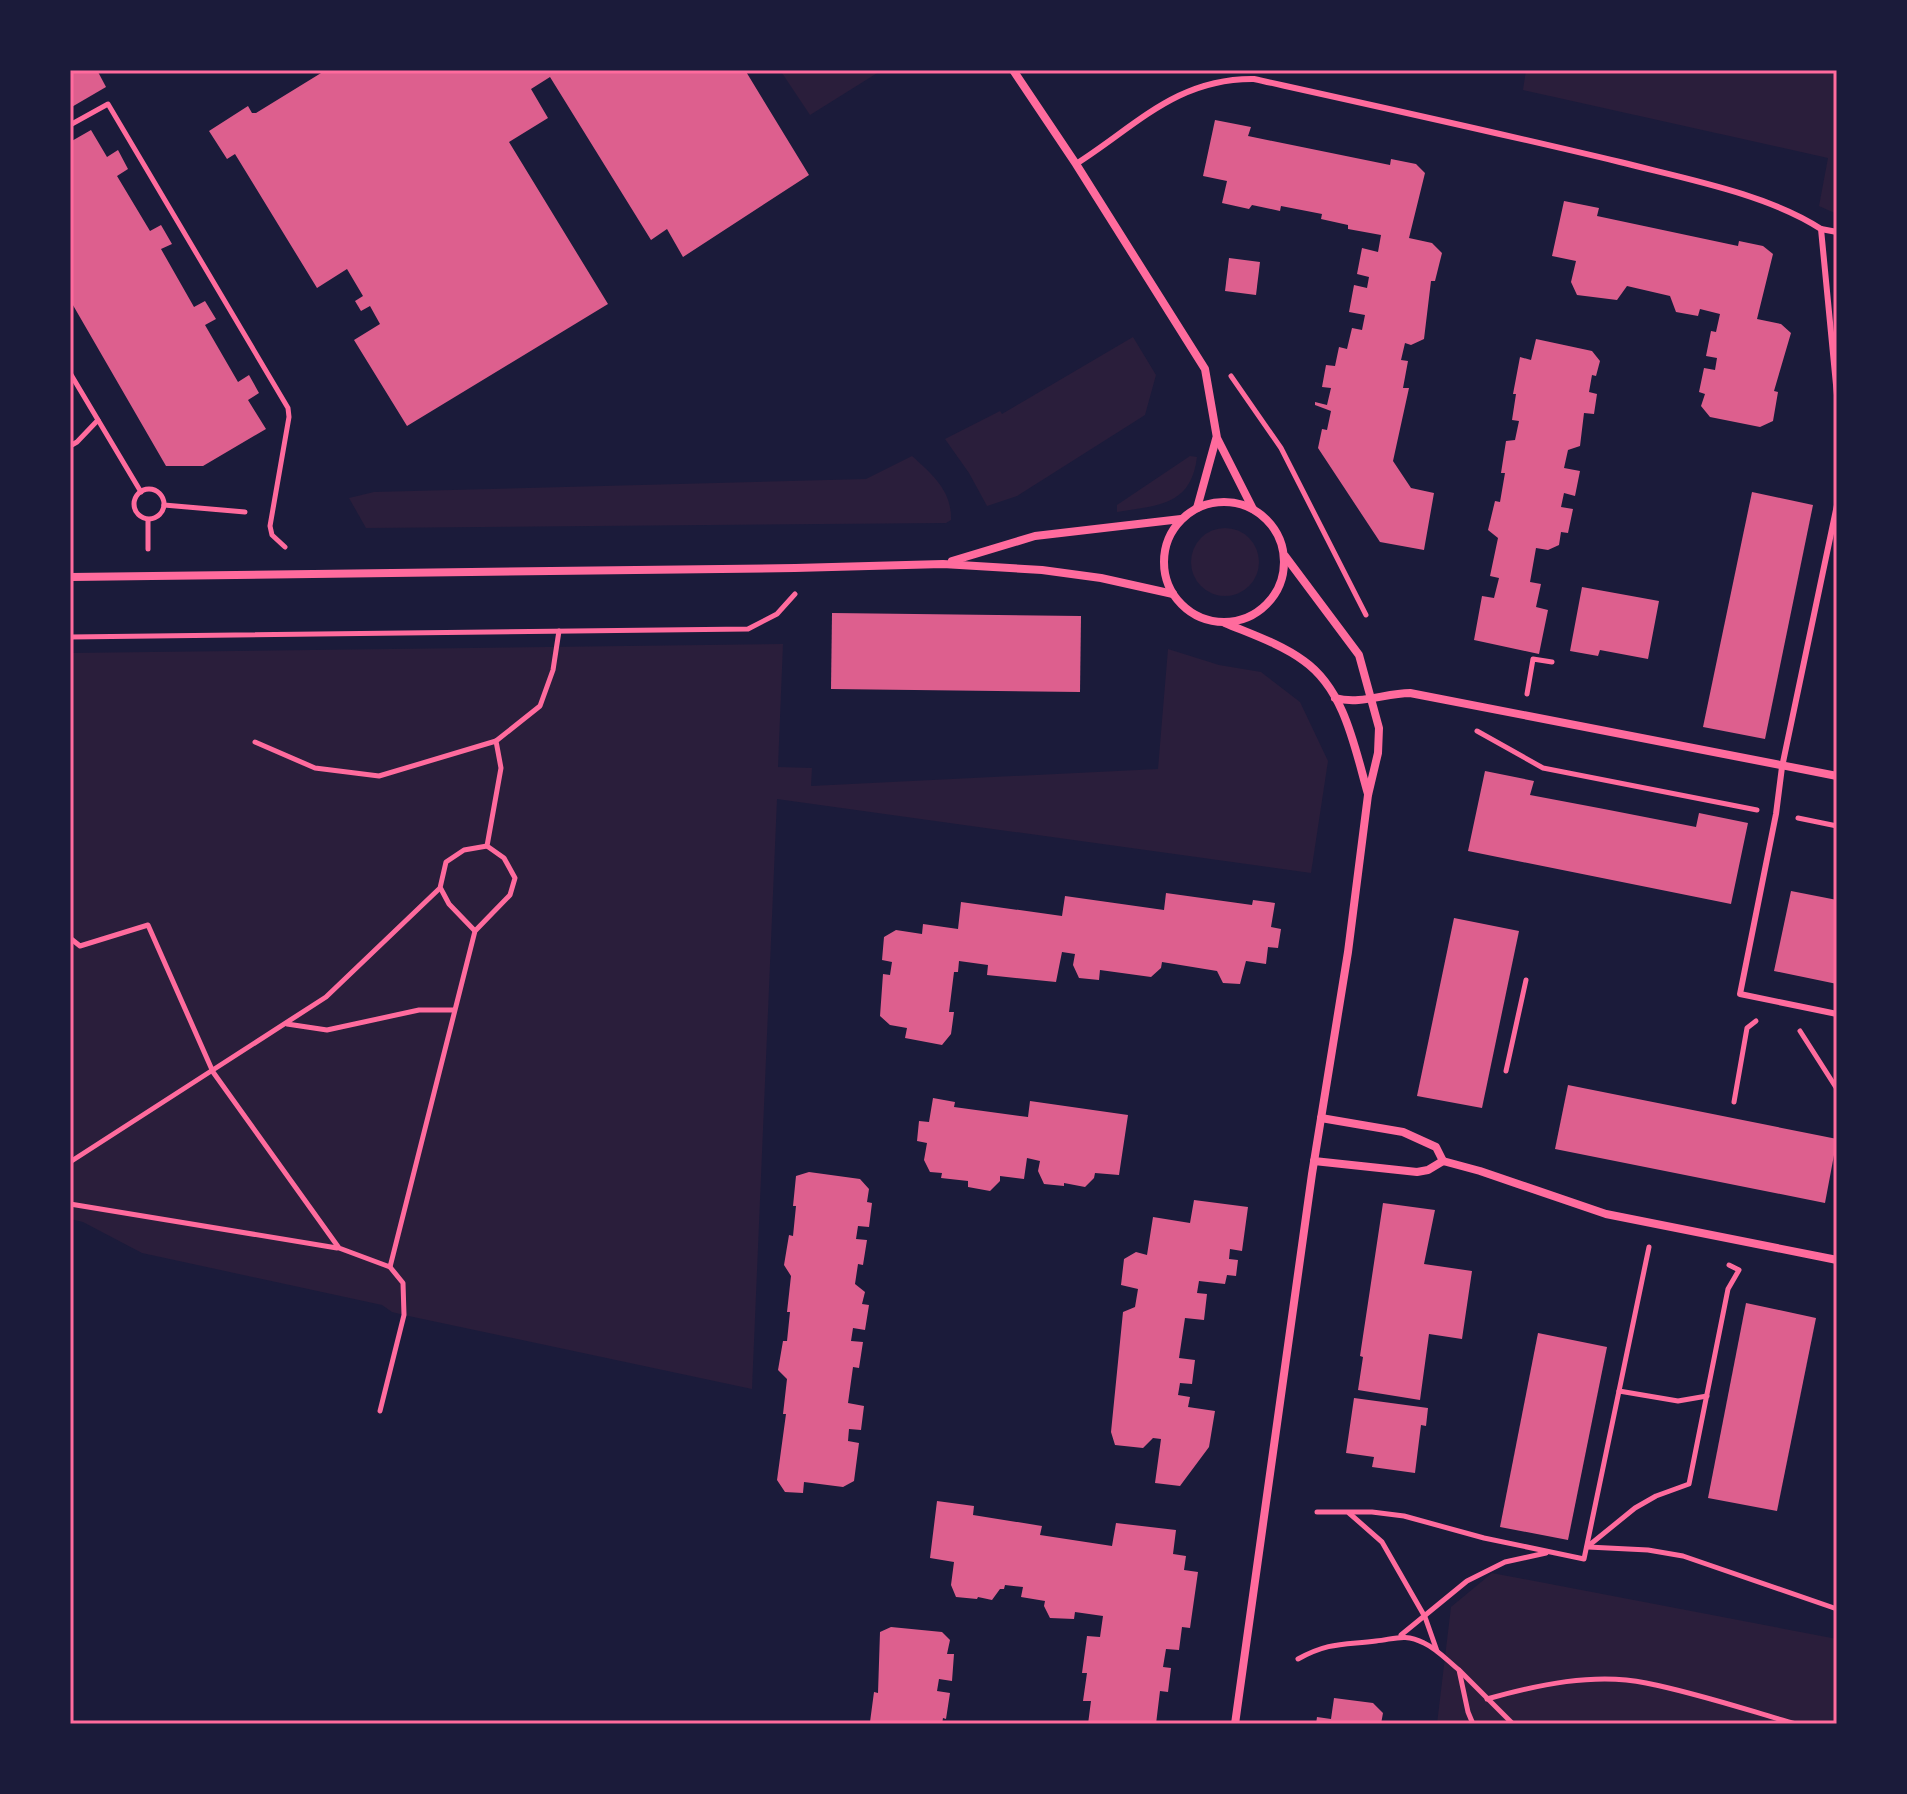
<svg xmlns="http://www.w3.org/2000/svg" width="1907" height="1794" font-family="'Varela Round',sans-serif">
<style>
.green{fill:#2a1e3b}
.building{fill:#dd5f8e}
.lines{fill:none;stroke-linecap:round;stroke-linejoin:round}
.path{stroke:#ff6b9d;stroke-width:5}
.service{stroke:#ff6b9d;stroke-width:6}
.minor{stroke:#ff6b9d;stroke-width:8}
.neatline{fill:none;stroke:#ff6b9d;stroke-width:3}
</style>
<rect width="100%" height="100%" fill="#1b1b3a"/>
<!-- green -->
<g class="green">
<path d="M780 70H882L810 115Z"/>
<path d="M1526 70H1837V214L1819 206 1828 158 1523 90Z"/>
<path d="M1133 337 1156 375 1145 415 1017 496 987 506 969 473 945 439 1000 411 1002 414Z"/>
<path d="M912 456C933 475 952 491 951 520L946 523 366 528 349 498 374 492 866 479Z"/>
<path d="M1190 456 1197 457C1191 506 1158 505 1117 512V505Z"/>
<circle cx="1225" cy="562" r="34"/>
<path d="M783 644 778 767 812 768 811 786 1158 769 1168 649 1219 665 1261 672 1300 702 1328 761 1311 873 777 799 752 1389 404 1315 392 1312 382 1305 142 1253 83 1222 70 1219V653Z"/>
<path d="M1492 1573 1837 1639V1724H1437L1451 1607Z"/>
</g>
<!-- building -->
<g class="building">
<path d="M70 70H97L106 87 70 108Z"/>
<path d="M326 70H745L809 175 683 257 667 229 651 240 550 77 531 89 548 118 509 142 608 304 407 426 354 340 380 324 370 306 361 311 355 301 363 296 347 269 317 288 235 154 227 159 209 131 248 106 252 113H256Z"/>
<path d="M1215 120 1251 127 1248 136 1390 165 1391 159 1416 164 1425 173 1409 238 1432 243 1442 253 1435 281H1431L1424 339 1411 345 1405 343 1401 360 1408 361 1403 388H1409L1393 461 1411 488 1434 493 1424 550 1380 542 1318 448 1322 429 1327 430 1331 411 1315 405V402L1327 405 1331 388 1322 387 1326 365 1335 366 1339 347 1347 349 1352 328 1362 330 1365 315 1349 312 1354 285 1367 288 1369 277 1357 274 1362 248 1378 252 1381 235 1348 229V225L1321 219 1322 214 1281 206 1280 211 1252 205 1249 209 1222 203 1227 181 1203 176Z"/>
<path d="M91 130 107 157 118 150 128 169 117 176 150 231 161 225 172 244 161 249 194 307 205 301 216 319 205 325 238 382 249 375 259 393 248 400 266 429 203 466H166L70 300V142Z"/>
<path d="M1564 201 1599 208 1597 216 1738 246 1739 241 1763 246 1773 254 1757 319 1781 324 1791 333 1774 391 1778 392 1773 421 1760 427 1710 417 1701 406 1705 394 1699 392 1704 368 1715 370 1717 358 1706 356 1711 331 1716 332 1720 314 1700 309 1698 316 1676 312 1670 296 1627 286 1617 300 1577 295 1571 282 1576 261 1552 256Z"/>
<path d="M1229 258 1260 262 1256 295 1225 291Z"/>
<path d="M1536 339 1592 351 1600 361 1596 376 1592 375 1589 392 1597 394 1594 414 1584 413 1580 446 1568 450 1564 468 1580 471 1575 496 1564 493 1561 507 1573 509 1568 533 1561 532 1559 545 1548 550 1536 548 1530 582 1541 584 1536 607 1548 610 1539 654 1474 640 1482 596 1494 598 1499 578 1490 576 1498 538 1488 530 1495 501 1500 502 1505 473H1501L1506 441 1515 440 1519 421 1512 420 1516 394H1513L1520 357 1531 360Z"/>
<path d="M1752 492 1813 505 1765 739 1703 727Z"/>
<path d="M1582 587 1659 601 1648 659 1600 650 1598 656 1570 651Z"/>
<path d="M832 613 1081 616 1080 692 831 689Z"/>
<path d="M1485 771 1534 781 1530 795 1604 809 1696 827 1699 813 1748 823 1731 904 1468 851Z"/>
<path d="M1791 891 1837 900V984L1774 971Z"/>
<path d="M1166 893 1252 905 1253 900 1275 903 1271 927 1281 929 1278 948 1268 947 1266 964 1246 961 1240 984 1223 983 1217 971 1162 962 1161 968 1151 977 1100 970 1099 980 1079 978 1073 965 1075 954 1062 952 1056 982 987 975 988 965 959 961 958 972H954L949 1012H954L951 1034 942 1045 905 1038 907 1028 890 1025 880 1016 883 974 890 975 892 962 882 960 884 937 896 930 922 934 923 924 958 929 961 902 1062 916 1065 896 1164 910Z"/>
<path d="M1454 918 1519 931 1482 1108 1417 1096Z"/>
<path d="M1568 1085 1837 1139 1825 1203 1555 1149Z"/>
<path d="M933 1098 955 1102 954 1107 1028 1117 1030 1101 1128 1115 1119 1175 1095 1173 1094 1178 1085 1187 1064 1183V1186L1044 1184 1038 1171 1040 1161 1027 1158 1024 1179 1000 1176V1181L990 1191 968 1187V1181L941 1178 942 1173 930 1172 924 1160 927 1143 917 1141 919 1121 929 1122Z"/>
<path d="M809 1172 860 1179 869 1189 867 1202 872 1203 869 1227 858 1226 856 1239 867 1240 863 1265 858 1264 855 1284 865 1292 862 1304 869 1305 865 1330 853 1328 851 1341 863 1342 859 1368 853 1367 848 1403 864 1406 861 1430 849 1429 848 1441 859 1443 854 1481 843 1487 804 1482 803 1493 785 1492 777 1480 786 1414H783L787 1379 778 1370 783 1341H787L790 1312H787L791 1276 784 1265 789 1235 793 1236 796 1206H793L796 1176Z"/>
<path d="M1194 1200 1248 1207 1242 1251 1230 1249 1229 1259 1238 1260 1236 1276 1227 1275 1225 1284 1199 1281 1197 1293 1207 1294 1204 1320 1185 1318 1179 1358 1195 1360 1192 1384 1180 1383 1178 1395 1190 1397 1188 1407 1215 1411 1209 1447 1180 1486 1155 1483 1161 1439 1153 1438 1143 1448 1115 1445 1111 1432 1123 1312 1135 1307 1138 1289 1121 1285 1124 1259 1136 1252 1147 1255 1153 1217 1190 1223Z"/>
<path d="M1383 1203 1435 1210 1424 1264 1472 1271 1462 1339 1429 1334 1420 1400 1358 1390 1363 1357 1360 1356Z"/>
<path d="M1746 1303 1816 1318 1777 1511 1708 1498Z"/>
<path d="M1538 1333 1607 1347 1568 1540 1500 1527Z"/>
<path d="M1354 1398 1428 1408 1426 1426 1421 1425 1415 1473 1372 1467 1374 1457 1346 1453Z"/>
<path d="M937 1501 974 1506 973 1515 1042 1526 1040 1535 1112 1546 1116 1523 1176 1530 1173 1554 1186 1556 1184 1570 1198 1572 1190 1628 1182 1627 1179 1650 1166 1649 1163 1667 1171 1668 1168 1692 1160 1691 1156 1724H1088L1091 1701H1083L1087 1673H1082L1087 1636 1100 1637 1103 1616 1075 1612 1074 1619 1050 1618 1044 1606 1045 1601 1021 1597 1023 1587 1005 1585 1004 1589H1000L992 1600 978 1597 977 1599 956 1597 951 1585 954 1562 930 1558Z"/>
<path d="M891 1627 942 1632 950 1640 947 1654H954L952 1681 939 1679 937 1691 950 1693 946 1719 943 1718 942 1724H872L870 1722 874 1692 878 1693 880 1632Z"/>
<path d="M1334 1698 1373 1703 1383 1713 1381 1724H1316L1317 1717 1331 1719Z"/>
</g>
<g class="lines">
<!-- path -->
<g class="path">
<path d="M70 125 108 104 288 408 289 417 270 526 272 535 285 547"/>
<path d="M70 373 141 492"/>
<path d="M1231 376 1281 448 1366 615"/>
<path d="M70 446 77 442 98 420"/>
<circle cx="149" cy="504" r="15"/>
<path d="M164 505 245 512"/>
<path d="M148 520V549"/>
<path d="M70 637 748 629 777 614 795 594"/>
<path d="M1527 694 1533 659 1552 662"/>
<path d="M1477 731 1543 768 1757 810"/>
<path d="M255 742 315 768 379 776 496 741"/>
<path d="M1798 818 1837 826"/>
<path d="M441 889 449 904 475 931"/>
<path d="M70 938 80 946 148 925 213 1072 339 1248 390 1267 475 931 510 895 515 878 504 858 487 846 501 768 496 741 540 706 553 670 559 631"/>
<path d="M287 1024 327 1030 419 1010H454"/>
<path d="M1800 1031 1837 1089"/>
<path d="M1506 1071 1526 980"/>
<path d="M1734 1102 1747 1028 1756 1021"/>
<path d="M70 1162 326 997 440 888 446 862 464 850 487 846"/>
<path d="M70 1204 337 1248"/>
<path d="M1619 1391 1678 1401 1707 1396"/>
<path d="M380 1411 404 1315 403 1283 390 1267"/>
<path d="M1317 1512H1372L1404 1516 1484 1538 1584 1559 1649 1247"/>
<path d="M1349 1513 1382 1542 1425 1617 1437 1651"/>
<path d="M1587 1547 1635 1508 1656 1496 1689 1484 1728 1289 1739 1270 1729 1265"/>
<path d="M1588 1547 1648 1550 1683 1556 1837 1609"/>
<path d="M1401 1635 1467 1581 1505 1562 1546 1553"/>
<path d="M1298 1659C1329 1642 1343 1645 1376 1641 1395 1639 1405 1633 1424 1643 1437 1649 1448 1661 1459 1670L1468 1712 1473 1724"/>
<path d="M1460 1671 1513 1724"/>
<path d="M1487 1699C1537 1685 1595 1672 1646 1683 1697 1693 1747 1710 1796 1724"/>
</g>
<!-- service -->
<g class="service">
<path d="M1076 164C1136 126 1177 78 1254 79 1376 106 1499 133 1620 162 1682 178 1768 194 1821 229L1837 395"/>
<path d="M1821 229 1837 232"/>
<path d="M1837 505 1782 767 1776 814 1740 994 1837 1014"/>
</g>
<!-- minor -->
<g class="minor">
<path d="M1013 70 1076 164 1205 369 1217 438 1253 509"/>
<circle cx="1224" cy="562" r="60"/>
<path d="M1197 508 1216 439"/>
<path d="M952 561 1035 536 1181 519"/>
<path d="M70 577 795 568 943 564 1042 570 1101 578 1173 594"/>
<path d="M1225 623C1251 634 1281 644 1304 661 1345 690 1355 749 1368 794"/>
<path d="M1335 698C1361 705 1385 693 1410 693L1837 776"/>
<path d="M1321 1118 1403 1132 1436 1147 1443 1161"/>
<path d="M1314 1161 1417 1172 1428 1170 1443 1161 1480 1171 1606 1214 1837 1260"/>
<path d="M1235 1724 1312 1174 1348 952 1368 795 1378 753 1379 728 1359 655 1285 556"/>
</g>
</g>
<!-- border -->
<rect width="1907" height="1794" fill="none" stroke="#1b1b3a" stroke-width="144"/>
<rect x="72" y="72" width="1763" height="1650" class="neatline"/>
</svg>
